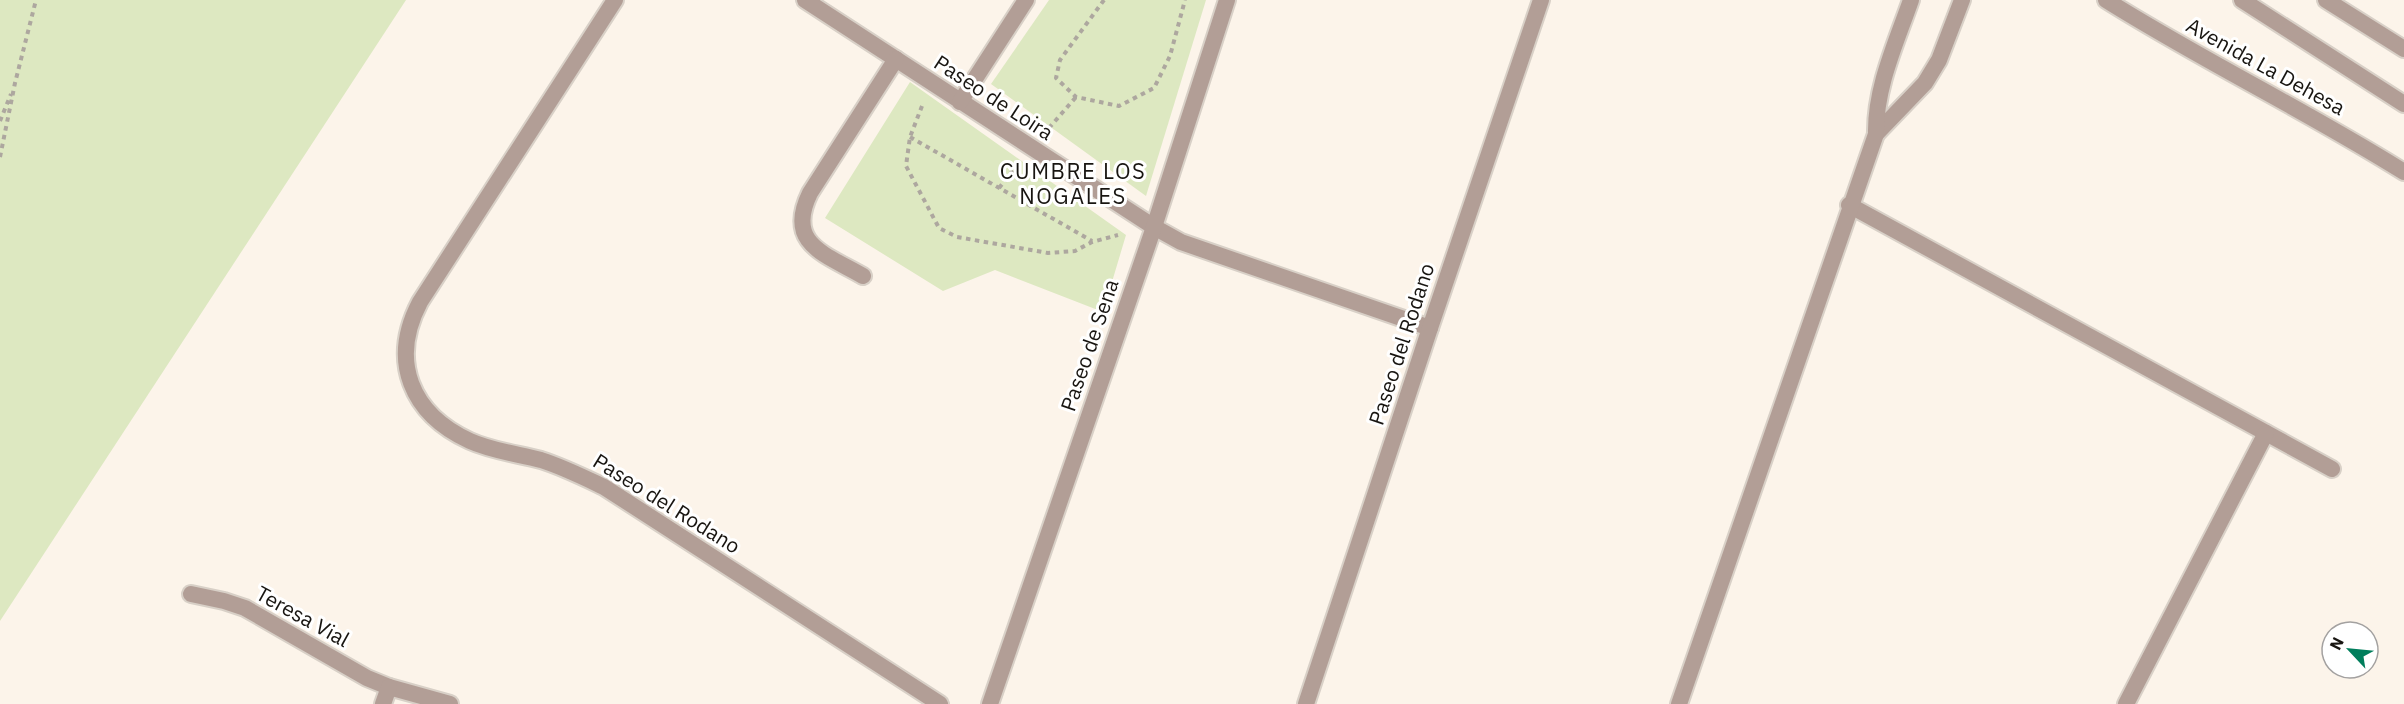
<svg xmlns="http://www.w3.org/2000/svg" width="2404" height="704" font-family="'IBM Plex Sans',sans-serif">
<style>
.green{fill:#dde8c1}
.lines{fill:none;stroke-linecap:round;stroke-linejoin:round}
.minor-casing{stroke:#d8d0c7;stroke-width:20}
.tertiary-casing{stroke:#d8d0c7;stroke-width:20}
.path{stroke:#ada79f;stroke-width:4;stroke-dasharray:4.5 4.5;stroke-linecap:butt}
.minor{stroke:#b29e96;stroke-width:16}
.tertiary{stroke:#b29e96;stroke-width:16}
.labels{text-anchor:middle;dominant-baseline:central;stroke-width:6;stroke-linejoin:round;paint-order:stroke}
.street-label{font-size:21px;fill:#181511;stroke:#fff}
.neighbourhood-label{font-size:22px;letter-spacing:1.5px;fill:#181511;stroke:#fff}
</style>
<rect width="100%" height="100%" fill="#fcf4ea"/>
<!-- green -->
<g class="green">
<path d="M0 0H406L0 621Z"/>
<path d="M1049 0H1206L1146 196 991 84Z"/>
<path d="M910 82 1126 235 1103 312 995 270 943 291 825 218Z"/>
</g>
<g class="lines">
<defs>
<g id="minor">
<path d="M615 0 420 302C389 361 411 414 470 441 492 451 518 454 541 460 563 467 583 477 604 487L940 704"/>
<path d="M805 0 1154 227 1181 242 1430 328"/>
<path d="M2326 0 2404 49"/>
<path d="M960 102 1026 0"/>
<path d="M1876 134 1925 83 1939 60 1962 0"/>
<path d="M1849 205 2332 469"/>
<path d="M863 276C825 254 785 244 810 193L896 59"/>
<path d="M191 594 224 601 245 608 367 678 389 687 450 704"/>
<path d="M383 704 389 687"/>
<path d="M990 704 1154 227 1227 0"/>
<path d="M1306 704 1430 328 1541 0"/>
<path d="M1679 704 1876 134C1875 88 1896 43 1911 0"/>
<path d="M2126 704 2266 433"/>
</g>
<g id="tertiary">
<path d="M2106 0C2203 61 2307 111 2404 172"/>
<path d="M2242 0 2404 104"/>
</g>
</defs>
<!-- minor casing -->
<use href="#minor" class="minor-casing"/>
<!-- tertiary casing -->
<use href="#tertiary" class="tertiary-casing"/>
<!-- path -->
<g class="path">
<path d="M1104 0 1060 60 1056 78 1076 97 1119 106 1154 88 1170 56 1185 0"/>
<path d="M922 106 910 137 906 166 939 228 957 237 1048 253 1075 251 1092 242 1118 235"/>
<path d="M0 121 11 94"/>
<path d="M1049 128 1076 97"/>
<path d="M910 137 1092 241"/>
<path d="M0 157 15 83 36 0"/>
<path d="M999 188 1015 168"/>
</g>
<!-- minor -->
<use href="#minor" class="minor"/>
<!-- tertiary -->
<use href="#tertiary" class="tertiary"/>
</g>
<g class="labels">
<!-- street labels -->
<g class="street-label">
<text transform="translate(2266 66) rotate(29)">Avenida La Dehesa</text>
<text transform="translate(994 97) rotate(33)">Paseo de Loira</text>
<text transform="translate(1401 344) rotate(-72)">Paseo del Rodano</text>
<text transform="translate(1089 345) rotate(-71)">Paseo de Sena</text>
<text transform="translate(667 503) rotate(32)">Paseo del Rodano</text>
<text transform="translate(303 616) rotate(29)">Teresa Vial</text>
</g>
<!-- neighbourhood labels -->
<g class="neighbourhood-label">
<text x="1073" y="170">CUMBRE LOS<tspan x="1073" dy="25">NOGALES</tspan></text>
</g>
</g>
<!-- north arrow -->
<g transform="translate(2350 650) rotate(296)"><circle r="28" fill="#ffffff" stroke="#a3a1a0" stroke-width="1.5"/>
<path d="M0-4.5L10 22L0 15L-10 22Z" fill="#017e5c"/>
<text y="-9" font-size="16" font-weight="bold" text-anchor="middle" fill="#181511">N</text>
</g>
</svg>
